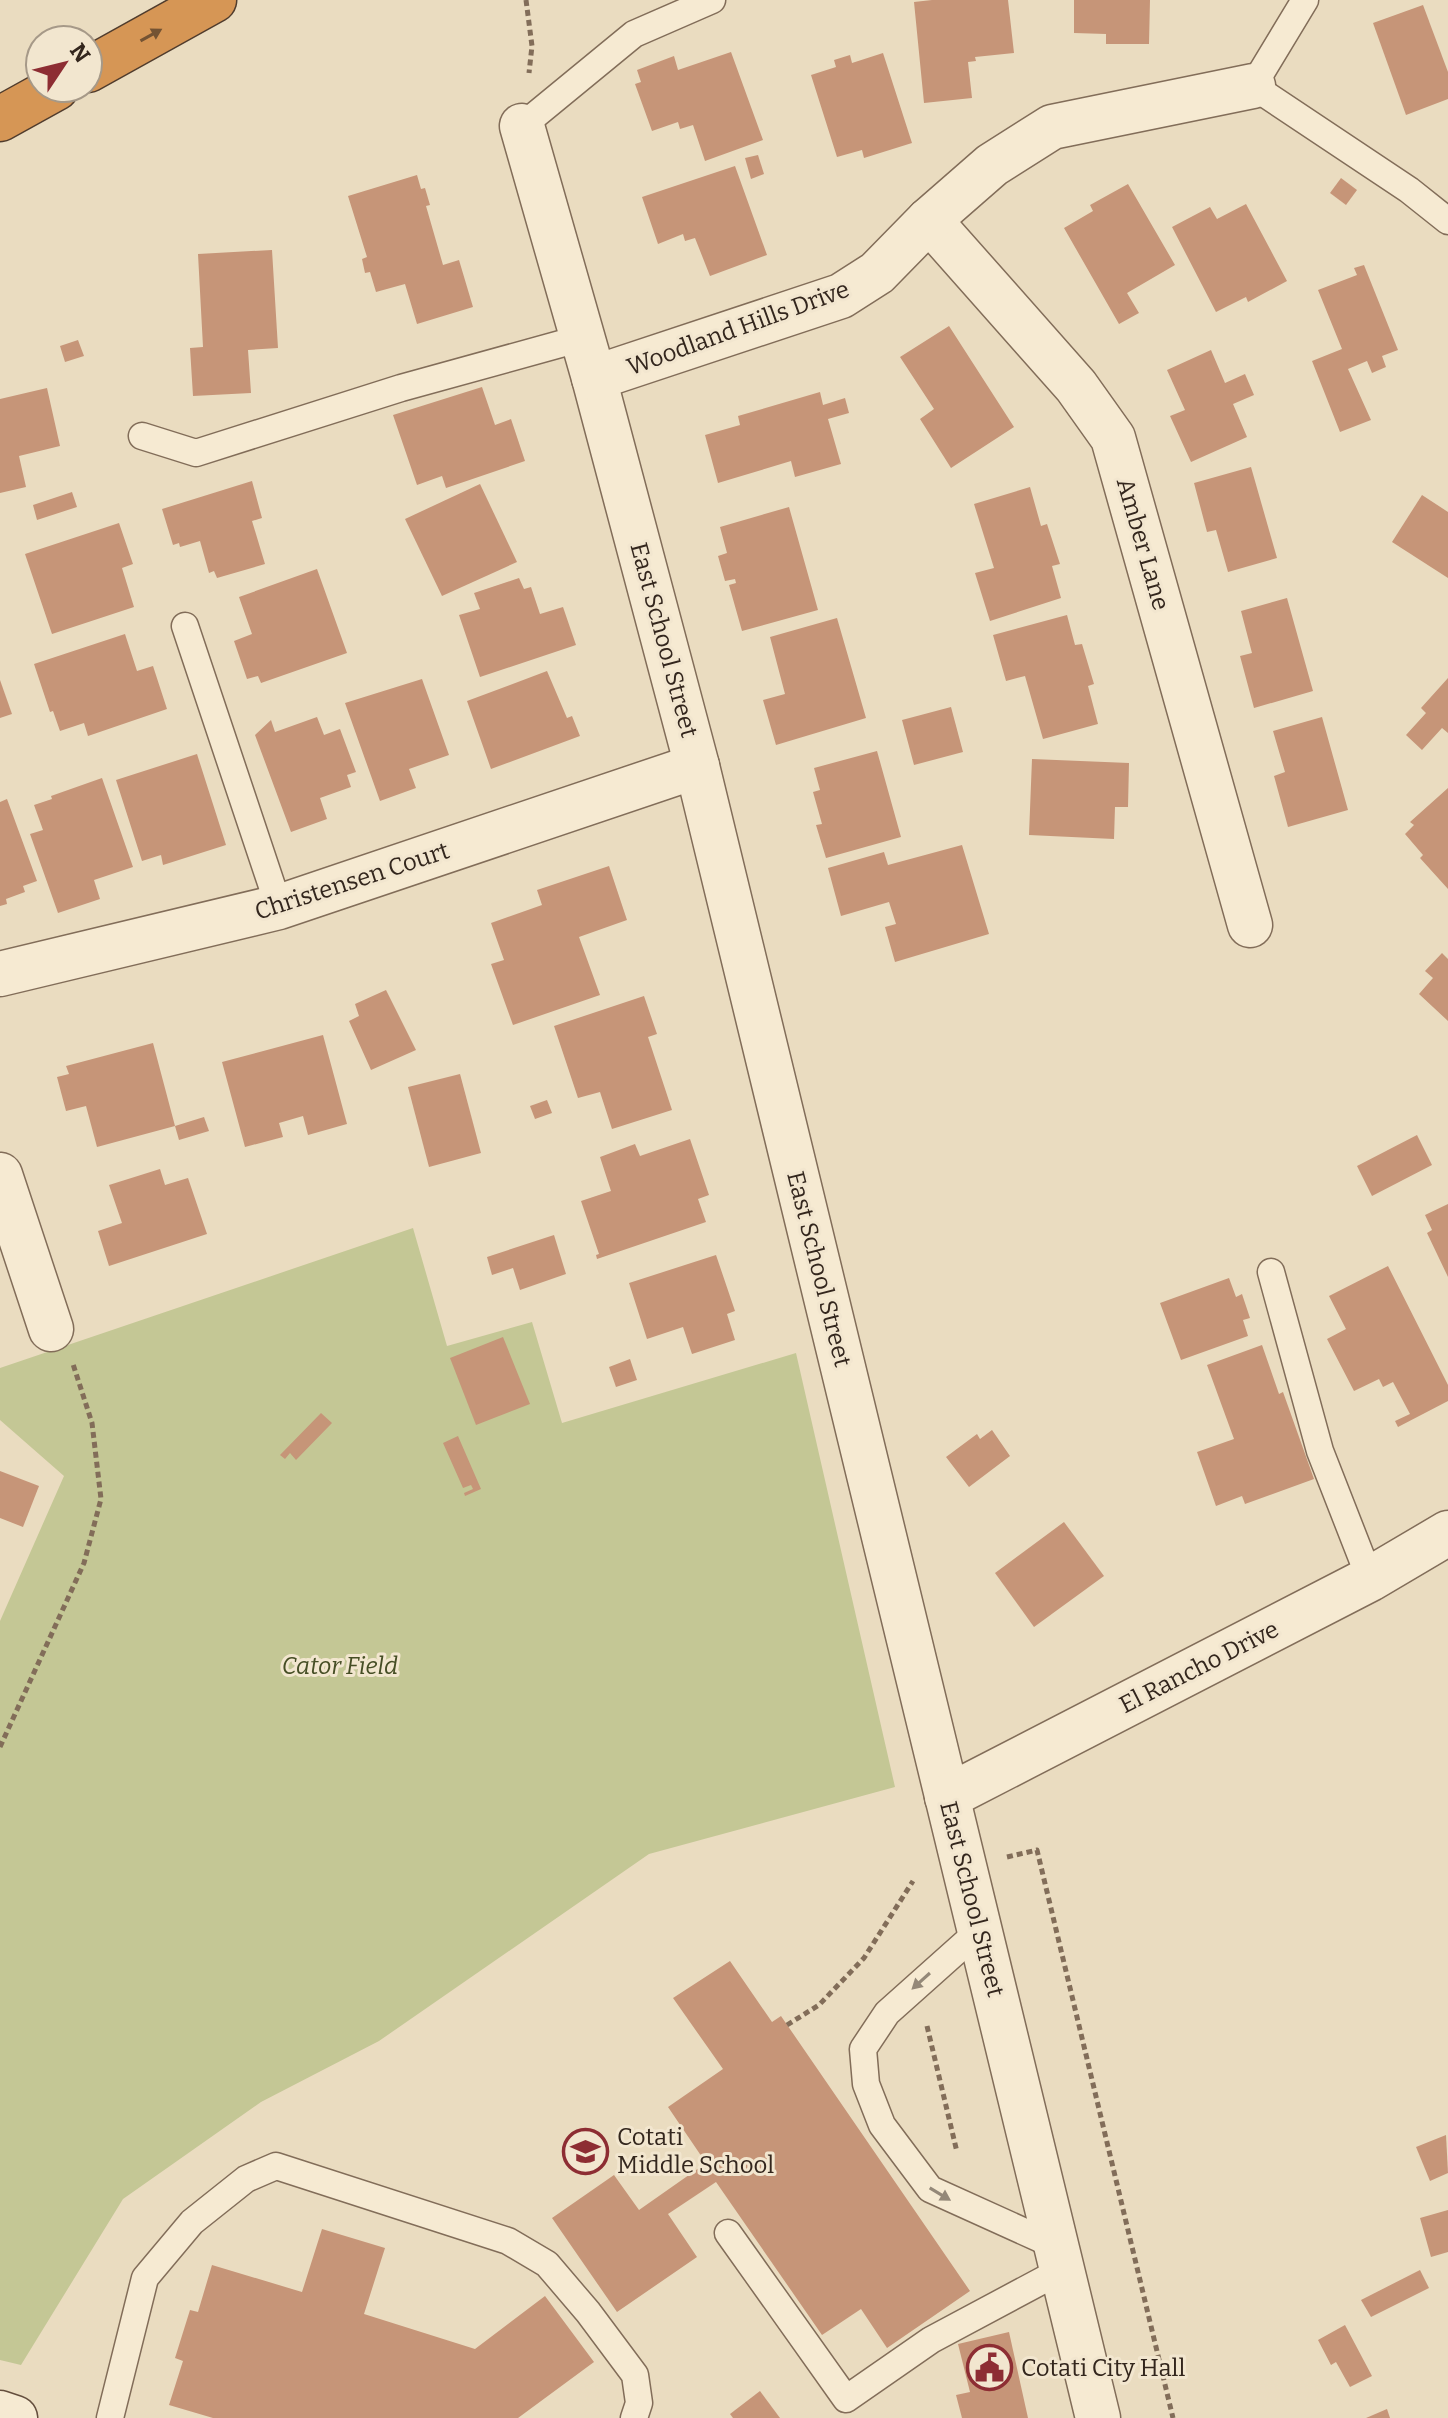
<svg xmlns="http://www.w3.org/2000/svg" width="1448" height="2418" font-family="Bitter,serif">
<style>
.green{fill:#c4c795}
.building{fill:#c69578}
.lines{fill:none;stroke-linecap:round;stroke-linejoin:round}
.service-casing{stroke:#826d59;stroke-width:29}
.minor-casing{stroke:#826d59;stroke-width:47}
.secondary-casing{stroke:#644e3d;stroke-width:47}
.motorway-casing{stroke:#503c2d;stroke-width:47}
.path{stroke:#826d59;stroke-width:5;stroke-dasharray:6 4;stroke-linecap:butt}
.service{stroke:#f6ead2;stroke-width:26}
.minor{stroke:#f6ead2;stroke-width:44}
.secondary{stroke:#f6ead2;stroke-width:44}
.motorway{stroke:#d69655;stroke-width:44}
.oneway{fill:#745333}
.oneway2{fill:#948878}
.labels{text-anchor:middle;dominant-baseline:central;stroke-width:6;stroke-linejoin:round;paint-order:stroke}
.street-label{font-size:24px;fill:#33261d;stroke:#f2e6cf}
.park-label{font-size:24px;font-style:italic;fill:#464e25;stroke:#f2e6cf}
.poi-label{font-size:24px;fill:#33261d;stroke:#f2e6cf;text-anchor:start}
</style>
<rect width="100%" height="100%" fill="#eadcc0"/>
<!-- green -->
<path class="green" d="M413 1228 447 1346 532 1322 562 1423 796 1353 895 1787 649 1854 379 2041 261 2102 123 2199 21 2365 0 2360V1621L64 1476 0 1420V1368Z"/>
<!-- building -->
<g class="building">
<path d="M932 0H1008L1014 53 975 57 976 61 968 62 972 98 924 103 914 2Z"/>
<path d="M1074 0H1150L1149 44H1106V34L1074 33Z"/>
<path d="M1423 5 1448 72V99L1406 115 1373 23Z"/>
<path d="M731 52 763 140 705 161 693 125 680 129 678 122 652 131 635 84 641 82 637 70 674 56 678 70Z"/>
<path d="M883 53 912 143 864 158 862 150 837 157 811 75 836 67 834 60 850 55 852 63Z"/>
<path d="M758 155 764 174 751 179 745 158Z"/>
<path d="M735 166 767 255 710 276 695 238 685 241 683 234 658 244 642 197Z"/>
<path d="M417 175 421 189 425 188 430 205 426 206 443 265 459 260 473 307 417 324 405 284 376 292 370 272 365 273 362 259 367 257 348 196Z"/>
<path d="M1341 178 1357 190 1346 205 1330 193Z"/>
<path d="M1128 184 1175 265 1127 293 1139 313 1119 324 1064 228 1093 211 1090 205Z"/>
<path d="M1246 204 1287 281 1248 302 1246 297 1216 312 1172 227 1210 207 1217 219Z"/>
<path d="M272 250 278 348 248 350 251 393 193 396 190 348 203 347 198 254Z"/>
<path d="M1364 265 1398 350 1382 356 1386 367 1372 373 1367 361 1348 369 1371 420 1340 432 1312 361 1342 349 1318 290 1357 275 1354 268Z"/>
<path d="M949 326 1014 427 951 468 920 419 934 409 900 357Z"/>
<path d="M78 340 84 356 65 362 60 346Z"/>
<path d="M1211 350 1225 383 1245 374 1254 395 1233 404 1247 437 1191 462 1170 416 1185 410 1167 370Z"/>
<path d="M482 387 495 425 511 419 525 461 446 488 442 476 417 485 393 415Z"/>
<path d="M47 388 60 446 19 456 26 487 0 493V399Z"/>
<path d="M820 392 823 405 845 398 849 413 828 419 841 464 795 477 791 461 718 483 705 435 740 425 738 416Z"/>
<path d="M1251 467 1277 558 1228 572 1216 530 1207 532 1194 483Z"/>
<path d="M252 481 262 518 252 521 265 564 217 578 214 571 209 573 200 541 180 547 179 543 173 545 162 509Z"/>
<path d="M480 484 517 562 442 596 405 519Z"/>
<path d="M1030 487 1041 526 1047 524 1060 564 1052 566 1061 598 990 621 975 573 994 568 974 504Z"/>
<path d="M72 492 77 507 37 520 33 505Z"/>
<path d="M1422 495 1448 512V578L1392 542Z"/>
<path d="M789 507 818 610 742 631 729 585 736 583 735 579 725 581 718 556 727 553 720 527Z"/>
<path d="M119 523 133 564 122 568 134 607 52 634 25 554Z"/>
<path d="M317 569 347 653 261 683 258 676 247 679 234 641 252 634 239 597Z"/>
<path d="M519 578 524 589 531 587 540 614 563 607 576 645 480 677 459 615 480 609 474 593Z"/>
<path d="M1287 598 1313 691 1254 708 1240 656 1252 653 1241 611Z"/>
<path d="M1067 615 1075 645 1082 644 1094 684 1088 686 1098 724 1043 739 1025 676 1006 681 993 635Z"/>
<path d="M837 618 866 718 776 745 763 700 785 694 770 637Z"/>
<path d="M125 634 137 671 153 666 167 709 88 736 84 723 60 731 53 711 50 712 34 664Z"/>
<path d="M547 671 567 718 572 716 580 736 491 769 467 701Z"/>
<path d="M1448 678V733L1442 728 1422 750 1406 735 1426 713 1421 708Z"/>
<path d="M422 679 449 755 409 769 416 788 380 801 345 703Z"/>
<path d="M0 680 12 714 0 718Z"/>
<path d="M951 707 963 752 914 765 902 720Z"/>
<path d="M317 717 324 735 340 729 356 772 347 775 351 787 320 798 327 819 291 832 255 735 271 720 275 732Z"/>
<path d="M1322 717 1348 810 1288 827 1274 776 1285 772 1273 731Z"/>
<path d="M877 751 901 837 826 858 816 825 822 824 813 792 820 790 814 768Z"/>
<path d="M197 754 226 845 163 865 161 855 142 861 116 780Z"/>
<path d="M1032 759 1129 763 1128 807H1115L1114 839 1029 835Z"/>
<path d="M102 778 133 867 94 880 100 899 58 913 30 834 43 830 34 805 52 799 51 796Z"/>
<path d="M1448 788V889L1420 858 1423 855 1405 834 1414 825 1410 822Z"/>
<path d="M7 799 37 881 23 886 25 892 6 899 7 904 0 906V802Z"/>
<path d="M962 845 989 934 895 962 885 927 896 924 889 902 841 916 828 868 884 852 888 865Z"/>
<path d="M609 866 627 920 579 937 600 995 513 1025 491 964 504 960 491 923 542 905 537 890Z"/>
<path d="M1442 953 1448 959V1021L1419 994 1433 978 1425 971Z"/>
<path d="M386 990 416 1050 371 1070 349 1021 359 1016 355 1004Z"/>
<path d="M644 996 657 1034 648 1037 672 1110 612 1129 600 1092 578 1098 554 1026Z"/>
<path d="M323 1035 347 1124 308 1135 303 1116 279 1123 283 1137 245 1147 222 1062Z"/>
<path d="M153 1043 175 1126 97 1147 86 1106 66 1111 57 1077 69 1074 66 1066Z"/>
<path d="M460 1074 481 1153 429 1167 408 1087Z"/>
<path d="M547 1100 552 1113 535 1119 530 1106Z"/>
<path d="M204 1117 209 1131 179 1140 175 1126Z"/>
<path d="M1417 1135 1432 1165 1372 1196 1357 1166Z"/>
<path d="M690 1139 709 1195 698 1199 706 1222 597 1259 596 1255 599 1254 581 1201 611 1191 600 1157 635 1144 640 1156Z"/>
<path d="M160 1169 165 1185 188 1178 207 1234 109 1266 98 1231 122 1223 109 1185Z"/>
<path d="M1448 1204V1277L1427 1233 1432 1230 1425 1215Z"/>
<path d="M554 1235 566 1274 520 1290 513 1268 492 1275 487 1257Z"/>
<path d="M716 1255 735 1311 727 1314 735 1340 692 1354 683 1327 647 1339 629 1283Z"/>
<path d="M1388 1266 1448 1385V1401L1398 1427 1395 1421 1410 1414 1393 1382 1383 1387 1379 1379 1354 1391 1327 1339 1346 1329 1329 1296Z"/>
<path d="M1229 1278 1236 1297 1242 1294 1250 1318 1243 1320 1248 1336 1181 1360 1160 1303Z"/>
<path d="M503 1337 530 1404 476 1425 450 1358Z"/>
<path d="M1262 1345 1279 1394 1283 1392 1314 1479 1245 1504 1242 1496 1216 1506 1197 1452 1234 1439 1207 1365Z"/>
<path d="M630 1359 637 1380 616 1387 609 1367Z"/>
<path d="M321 1413 332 1423 296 1460 290 1453 285 1459 280 1455Z"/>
<path d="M992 1430 1010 1456 969 1487 946 1457 977 1434 980 1439Z"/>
<path d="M458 1436 481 1489 465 1496 464 1493 473 1489 471 1485 463 1488 443 1443Z"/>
<path d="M0 1471 39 1486 23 1527 0 1518Z"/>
<path d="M1064 1522 1104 1576 1034 1627 995 1573Z"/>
<path d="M730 1961 772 2022 781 2016 970 2291 887 2348 861 2309 822 2335 716 2182 668 2214 697 2257 617 2312 552 2218 614 2175 639 2210 706 2163 668 2107 723 2069 673 1998Z"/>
<path d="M1446 2135 1448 2173 1430 2181 1416 2147Z"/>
<path d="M1448 2210V2252L1431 2257 1420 2218Z"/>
<path d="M322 2229 385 2248 364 2314 475 2349 545 2296 594 2362 518 2418H213L169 2405 183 2361 175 2358 190 2310 198 2312 212 2265 302 2292Z"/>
<path d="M1420 2270 1429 2288 1371 2317 1361 2300Z"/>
<path d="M1345 2325 1372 2376 1350 2387 1336 2362 1331 2365 1318 2340Z"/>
<path d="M1009 2332 1028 2418H962L956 2395 970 2392 958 2344Z"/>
<path d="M760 2391 780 2418H733L730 2414Z"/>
<path d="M1387 2409 1390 2418H1366Z"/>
</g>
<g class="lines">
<defs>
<g id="service">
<path d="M1305 0 1253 86 1409 190 1448 221"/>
<path d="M522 126 634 34 712 0"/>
<path d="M142 436 196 453 401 388 582 338"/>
<path d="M185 626 279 907"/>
<path d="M1271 1272 1320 1451 1370 1579"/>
<path d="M980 1930 887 2013 863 2049 866 2084 882 2125 930 2189 1056 2246"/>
<path d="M728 2233 846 2399 931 2340 1062 2270"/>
<path d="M110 2418 145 2278 192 2222 246 2179 276 2166 508 2241 547 2264 588 2312 635 2375 639 2403 634 2418"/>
</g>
<g id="minor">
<path d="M522 126 594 378 697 766 1098 2418"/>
<path d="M929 220 1076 386 1113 438 1250 925"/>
<path d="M594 378 841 296 877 273 929 220 992 165 1052 127 1253 86"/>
<path d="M0 974 279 907 697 766"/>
<path d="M0 1175 51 1329"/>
<path d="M947 1797 1370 1579 1448 1533"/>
</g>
<path id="secondary" d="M0 2413 15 2418"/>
<g id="motorway">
<path d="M88 70 214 0"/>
<path d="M0 119 56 88"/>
</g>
</defs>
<!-- service casing -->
<use href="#service" class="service-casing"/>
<!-- minor casing -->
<use href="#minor" class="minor-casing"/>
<!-- secondary casing -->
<use href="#secondary" class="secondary-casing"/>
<!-- motorway casing -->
<use href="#motorway" class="motorway-casing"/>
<!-- path -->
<g class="path">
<path d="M526 0 532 46 529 73"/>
<path d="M0 1747 84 1563 101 1499 92 1423 73 1364"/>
<path d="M1007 1857 1037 1850 1173 2418"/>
<path d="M787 2025 819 2005 864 1958 913 1881"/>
<path d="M927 2026 957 2152"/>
</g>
<!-- service -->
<use href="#service" class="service"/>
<!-- minor -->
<use href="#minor" class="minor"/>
<!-- secondary -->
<use href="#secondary" class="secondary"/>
<!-- motorway -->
<use href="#motorway" class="motorway"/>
</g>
<!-- one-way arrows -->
<defs><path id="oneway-solid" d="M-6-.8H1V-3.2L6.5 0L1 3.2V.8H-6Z" transform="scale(2)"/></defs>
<use class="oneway" href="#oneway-solid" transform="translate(151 35) rotate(-29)"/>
<g class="oneway2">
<use href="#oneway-solid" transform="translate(921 1981) rotate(138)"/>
<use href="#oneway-solid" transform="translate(940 2194) rotate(31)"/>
</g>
<!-- icons -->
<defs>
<symbol id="school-ring" viewBox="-11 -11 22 22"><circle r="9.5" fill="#f2e6cf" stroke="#8d2d33" stroke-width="1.5"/><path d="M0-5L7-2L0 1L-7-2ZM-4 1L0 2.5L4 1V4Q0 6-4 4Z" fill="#8d2d33"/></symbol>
<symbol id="civic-ring" viewBox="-11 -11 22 22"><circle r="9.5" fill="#f2e6cf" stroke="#8d2d33" stroke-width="1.5"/><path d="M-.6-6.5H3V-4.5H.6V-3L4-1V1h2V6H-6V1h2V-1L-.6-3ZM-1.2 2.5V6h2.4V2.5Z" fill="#8d2d33"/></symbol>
</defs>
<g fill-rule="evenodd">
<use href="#school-ring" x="560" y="2126" width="51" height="51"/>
<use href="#civic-ring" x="964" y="2342" width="51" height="51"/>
</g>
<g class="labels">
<!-- street labels -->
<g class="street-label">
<text transform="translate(738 328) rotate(-20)">Woodland Hills Drive</text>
<text transform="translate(1143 544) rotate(74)">Amber Lane</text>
<text transform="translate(664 640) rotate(75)">East School Street</text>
<text transform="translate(352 881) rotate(-18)">Christensen Court</text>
<text transform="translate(819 1269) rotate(76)">East School Street</text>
<text transform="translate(1199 1667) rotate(-27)">El Rancho Drive</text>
<text transform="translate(972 1899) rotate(76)">East School Street</text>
</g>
<!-- park labels -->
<g class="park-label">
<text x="340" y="1666">Cator Field</text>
</g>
<!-- poi labels -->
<g class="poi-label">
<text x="617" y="2137">Cotati<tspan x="617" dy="28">Middle School</tspan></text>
<text x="1021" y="2368">Cotati City Hall</text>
</g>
</g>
<!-- north arrow -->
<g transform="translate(64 64) rotate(55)"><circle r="38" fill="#f2e6cf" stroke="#a69988" stroke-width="2"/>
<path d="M0-6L14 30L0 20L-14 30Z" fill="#8d2d33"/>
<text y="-12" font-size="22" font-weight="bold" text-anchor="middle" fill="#33261d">N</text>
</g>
</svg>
